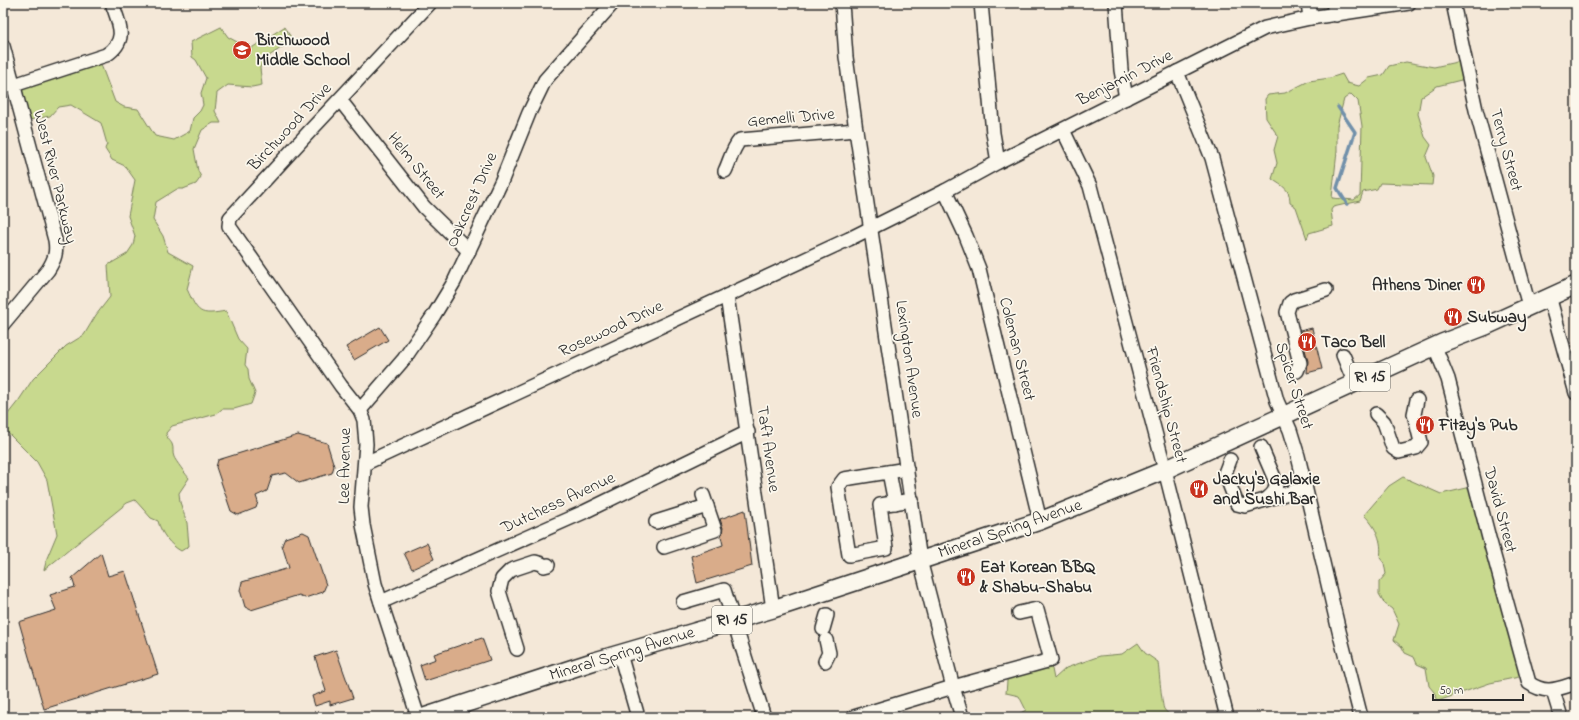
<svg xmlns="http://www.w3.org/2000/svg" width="1579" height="720" font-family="'Indie Flower',sans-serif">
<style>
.green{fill:#c8d98e;stroke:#7a825c;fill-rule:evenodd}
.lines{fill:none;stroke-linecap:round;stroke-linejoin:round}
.stream{stroke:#7190aa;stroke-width:3.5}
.building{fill:#d9ac8a;stroke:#2b2b2b}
.minor-casing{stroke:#2b2b2b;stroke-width:16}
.major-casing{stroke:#2b2b2b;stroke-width:20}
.minor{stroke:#fbf7ec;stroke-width:13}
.major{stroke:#fbf7ec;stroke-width:17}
.labels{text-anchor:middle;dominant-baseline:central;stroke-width:3.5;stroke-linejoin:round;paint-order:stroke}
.shield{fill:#fbf7ec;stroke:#696865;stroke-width:1}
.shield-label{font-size:16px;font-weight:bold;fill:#2b2b2b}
.poi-label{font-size:17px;font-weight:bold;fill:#2b2b2b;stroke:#fbf7ec;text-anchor:start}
.street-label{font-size:17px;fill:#2b2b2b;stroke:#fbf7ec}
</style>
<rect width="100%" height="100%" fill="#f4e8d8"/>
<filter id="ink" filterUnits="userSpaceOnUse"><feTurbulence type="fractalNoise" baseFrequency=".025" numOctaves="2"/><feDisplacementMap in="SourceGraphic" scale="8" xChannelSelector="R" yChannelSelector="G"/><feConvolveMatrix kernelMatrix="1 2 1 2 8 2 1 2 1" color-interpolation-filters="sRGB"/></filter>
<g filter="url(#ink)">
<!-- green -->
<g class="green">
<path d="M221 27 228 37 250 49 284 27 293 40 263 60 260 68 262 85 252 87 228 85 217 93 215 111 221 123H213L202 130 194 149 198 171 201 177 196 184 183 189H177L156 202 153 220 163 236 168 252 193 266 187 289C198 313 199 316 226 311L238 339 247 349 245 365 248 369 249 379 255 393 251 404 234 409H222L216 414 172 426 166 433C167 439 170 440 172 444 174 448 172 453 174 457 175 460 187 476 189 478L179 493 180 502 187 523 189 546 181 551C170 545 161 533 158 521L151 518 135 500 127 503 44 570 47 558 57 534 47 480 37 462 7 432 4 419 19 400 33 379 66 346 84 335 96 315 110 297 108 265 127 254 133 245 135 236 128 216 135 180 125 166 112 160 105 149 107 144 101 123 71 105 58 107 50 116 24 121 15 90 100 62 115 102 124 107 138 109 155 136 174 140 190 131 193 118 200 111 203 105 201 93 206 78 196 60 192 57 191 42Z"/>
<path d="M1461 61 1465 79 1437 86 1421 97 1418 114 1425 137 1431 145 1426 157 1433 176 1432 185 1380 183 1377 189 1363 192 1360 201 1333 207 1331 210 1333 226 1309 233 1307 239 1296 207 1290 203C1290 188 1283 187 1272 179L1277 163 1274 150 1278 136 1266 118 1265 99 1268 95 1285 93 1309 81 1330 78 1342 74 1347 83 1359 86 1369 78 1383 75 1389 66 1406 62 1434 67ZM1351 94 1358 101 1362 126 1360 195 1354 200 1332 198 1337 151V126L1344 99Z"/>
<path d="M1403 477 1441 494 1471 487 1521 675 1519 677 1490 683 1438 701 1434 692 1429 686 1426 668 1417 664 1414 657 1405 653 1402 647 1394 640 1399 624 1392 609 1385 604 1379 594V582L1386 574 1384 563 1380 558C1383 541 1376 527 1364 515L1389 486Z"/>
<path d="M1138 643 1145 653 1158 662C1159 670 1162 706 1164 709 1166 713 1171 715 1174 717H1013L1026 710 1019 696 1006 693 1008 670 1045 661 1052 669 1054 679 1066 668 1100 656 1122 654Z"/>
</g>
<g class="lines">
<!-- stream -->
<path class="stream" d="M1338 107 1355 132 1337 188 1347 204"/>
</g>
<!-- building -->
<g class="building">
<path d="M380 327 388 340 354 360 346 347Z"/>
<path d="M1312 328 1322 369 1307 373 1308 361 1300 331Z"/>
<path d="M298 435 327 443 334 466 332 473 299 483 286 473 272 476 267 491 256 496 258 502 256 508 238 515 231 511 216 467 218 460Z"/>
<path d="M745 510 752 566 697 583 691 556 723 545 721 536 723 528 720 519Z"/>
<path d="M303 532 309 535 326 585 323 592 305 598 299 595 251 610 245 607 240 590 242 582 289 568 282 545 285 538Z"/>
<path d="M427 543 434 559 412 569 404 553Z"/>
<path d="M101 553 108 576 125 571 158 674 44 709 19 622 56 610 50 595 75 587 72 578Z"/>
<path d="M482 638 490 660 425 681 420 665 436 659 434 654Z"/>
<path d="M336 650 353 698 330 705V701L315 706 312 696 326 691 315 657Z"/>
</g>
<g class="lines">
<defs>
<g id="minor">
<path d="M842 3 846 57 856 130 920 560 953 687 962 717"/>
<path d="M981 3 993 133 998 162"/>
<path d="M1116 3 1121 70 1126 98"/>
<path d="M1308 3 1310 18"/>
<path d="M1333 3 1336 15"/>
<path d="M1453 3 1476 110 1529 306"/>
<path d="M3 46 55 240C57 252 55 259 48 270L3 324"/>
<path d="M1177 72 1212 158 1277 401 1290 430 1298 456 1339 631 1361 717"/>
<path d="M14 85 106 55C129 40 119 24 112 3"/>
<path d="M340 100 424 207 469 251"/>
<path d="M1063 130 1090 186 1165 470 1227 717"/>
<path d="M725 171C730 161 732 149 740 140L856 130"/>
<path d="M945 191 966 236 979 269 1040 521"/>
<path d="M727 296 773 609"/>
<path d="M1549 296 1576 393"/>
<path d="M1435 347 1448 379 1489 538 1529 683C1546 695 1557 689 1576 683"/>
<path d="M1343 355 1355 384"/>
<path d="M1297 371 1300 363 1287 312 1290 303 1294 300 1326 290"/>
<path d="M360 410 404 359 434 315 454 282 502 180 529 113 545 80 613 3"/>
<path d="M1376 414 1384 422 1393 448 1399 452 1416 448 1421 442 1414 414 1417 400"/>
<path d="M1261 447 1276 482C1276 490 1274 493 1268 498"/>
<path d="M1230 460 1225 473 1237 504 1245 506 1305 488"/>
<path d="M366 463 849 239 945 191 998 162 1265 28 1310 18 1409 3"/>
<path d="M907 469 844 479 838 487 849 555 886 548 880 505 912 500"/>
<path d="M889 472 895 503"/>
<path d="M656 522 707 506"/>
<path d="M664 547 715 530 703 495"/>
<path d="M381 602 584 512 748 432"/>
<path d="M683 602 724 590 764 717"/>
<path d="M823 629 827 615"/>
<path d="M517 649 499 591 502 579 511 570 535 562 542 564 544 566 548 565"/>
<path d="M620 654 638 717"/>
<path d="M825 661 829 653 826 640"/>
<path d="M1553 691 1561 717"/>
<path d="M418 717 375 584 363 525 361 507 366 444 364 420 360 410 341 386 229 226 230 218 309 132 430 3"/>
<path d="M854 717 953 687 1051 660 1037 609 1019 613"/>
</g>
<path id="major" d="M424 717 595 661 773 609 1040 521 1165 470 1442 343 1486 326 1576 285"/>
</defs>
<!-- minor casing -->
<use href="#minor" class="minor-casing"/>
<!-- major casing -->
<use href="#major" class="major-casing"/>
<!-- minor -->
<use href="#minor" class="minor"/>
<!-- major -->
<use href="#major" class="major"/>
</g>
</g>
<!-- icons -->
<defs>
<symbol id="school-disc" viewBox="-11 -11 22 22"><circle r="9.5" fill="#c8321e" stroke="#fbf7ec"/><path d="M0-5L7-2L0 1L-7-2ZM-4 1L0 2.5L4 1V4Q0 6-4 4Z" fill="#fff"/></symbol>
<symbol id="restaurant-disc" viewBox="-11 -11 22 22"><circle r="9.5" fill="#c8321e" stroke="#fbf7ec"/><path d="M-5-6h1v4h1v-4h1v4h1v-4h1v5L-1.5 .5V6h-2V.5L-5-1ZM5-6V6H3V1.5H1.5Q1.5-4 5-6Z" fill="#fff"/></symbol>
</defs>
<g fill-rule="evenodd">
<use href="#school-disc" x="231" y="39" width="22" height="22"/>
<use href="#restaurant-disc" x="1465" y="274" width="22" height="22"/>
<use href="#restaurant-disc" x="1442" y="306" width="22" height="22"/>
<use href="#restaurant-disc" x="1296" y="331" width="22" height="22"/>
<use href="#restaurant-disc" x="1414" y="414" width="22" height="22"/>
<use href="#restaurant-disc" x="1188" y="478" width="22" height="22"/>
<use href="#restaurant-disc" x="955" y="566" width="22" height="22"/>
</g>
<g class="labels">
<!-- shield labels -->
<g class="shield">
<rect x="1350" y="363" width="40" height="28" rx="3"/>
<rect x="712" y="606" width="40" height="28" rx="3"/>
</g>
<g class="shield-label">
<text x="1370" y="377">RI 15</text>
<text x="732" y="620">RI 15</text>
</g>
<!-- poi labels -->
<g class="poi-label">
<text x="256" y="40">Birchwood<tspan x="256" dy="20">Middle School</tspan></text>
<text x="1462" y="285" text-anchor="end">Athens Diner</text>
<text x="1467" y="317">Subway</text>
<text x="1321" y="342">Taco Bell</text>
<text x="1439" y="425">Fitzy's Pub</text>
<text x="1213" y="479">Jacky's Galaxie<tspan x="1213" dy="20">and Sushi Bar</tspan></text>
<text x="980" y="567">Eat Korean BBQ<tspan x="980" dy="20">&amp; Shabu-Shabu</tspan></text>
</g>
<!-- street labels -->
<g class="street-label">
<text transform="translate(1125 78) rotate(-27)">Benjamin Drive</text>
<text transform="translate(791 118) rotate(-5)">Gemelli Drive</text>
<text transform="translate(290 127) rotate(-47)">Birchwood Drive</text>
<text transform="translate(1506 150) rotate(75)">Terry Street</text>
<text transform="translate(416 166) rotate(51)">Helm Street</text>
<text transform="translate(55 177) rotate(76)">West River Parkway</text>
<text transform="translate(472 200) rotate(-66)">Oakcrest Drive</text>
<text transform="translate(611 329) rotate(-25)">Rosewood Drive</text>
<text transform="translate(1017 349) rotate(76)">Coleman Street</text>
<text transform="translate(909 359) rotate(82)">Lexington Avenue</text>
<text transform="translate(1294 386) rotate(72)">Spicer Street</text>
<text transform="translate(1166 405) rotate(75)">Friendship Street</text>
<text transform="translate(768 449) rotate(82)">Taft Avenue</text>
<text transform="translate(345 466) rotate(-89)">Lee Avenue</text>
<text transform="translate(558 503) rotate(-25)">Dutchess Avenue</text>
<text transform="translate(1500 510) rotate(75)">David Street</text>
<text transform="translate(1010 529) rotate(-19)">Mineral Spring Avenue</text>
<text transform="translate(622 654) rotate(-17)">Mineral Spring Avenue</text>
</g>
</g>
<!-- margin -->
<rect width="1579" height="720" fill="none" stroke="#fbf7ec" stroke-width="16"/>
<rect x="8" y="8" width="1563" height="704" fill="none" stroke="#2b2b2b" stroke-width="1.5" filter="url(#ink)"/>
<!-- scale -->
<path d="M1433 694v6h90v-6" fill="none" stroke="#2b2b2b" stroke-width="2"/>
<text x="1439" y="694" font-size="12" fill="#2b2b2b" stroke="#fbf7ec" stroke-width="3" paint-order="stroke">50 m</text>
</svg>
